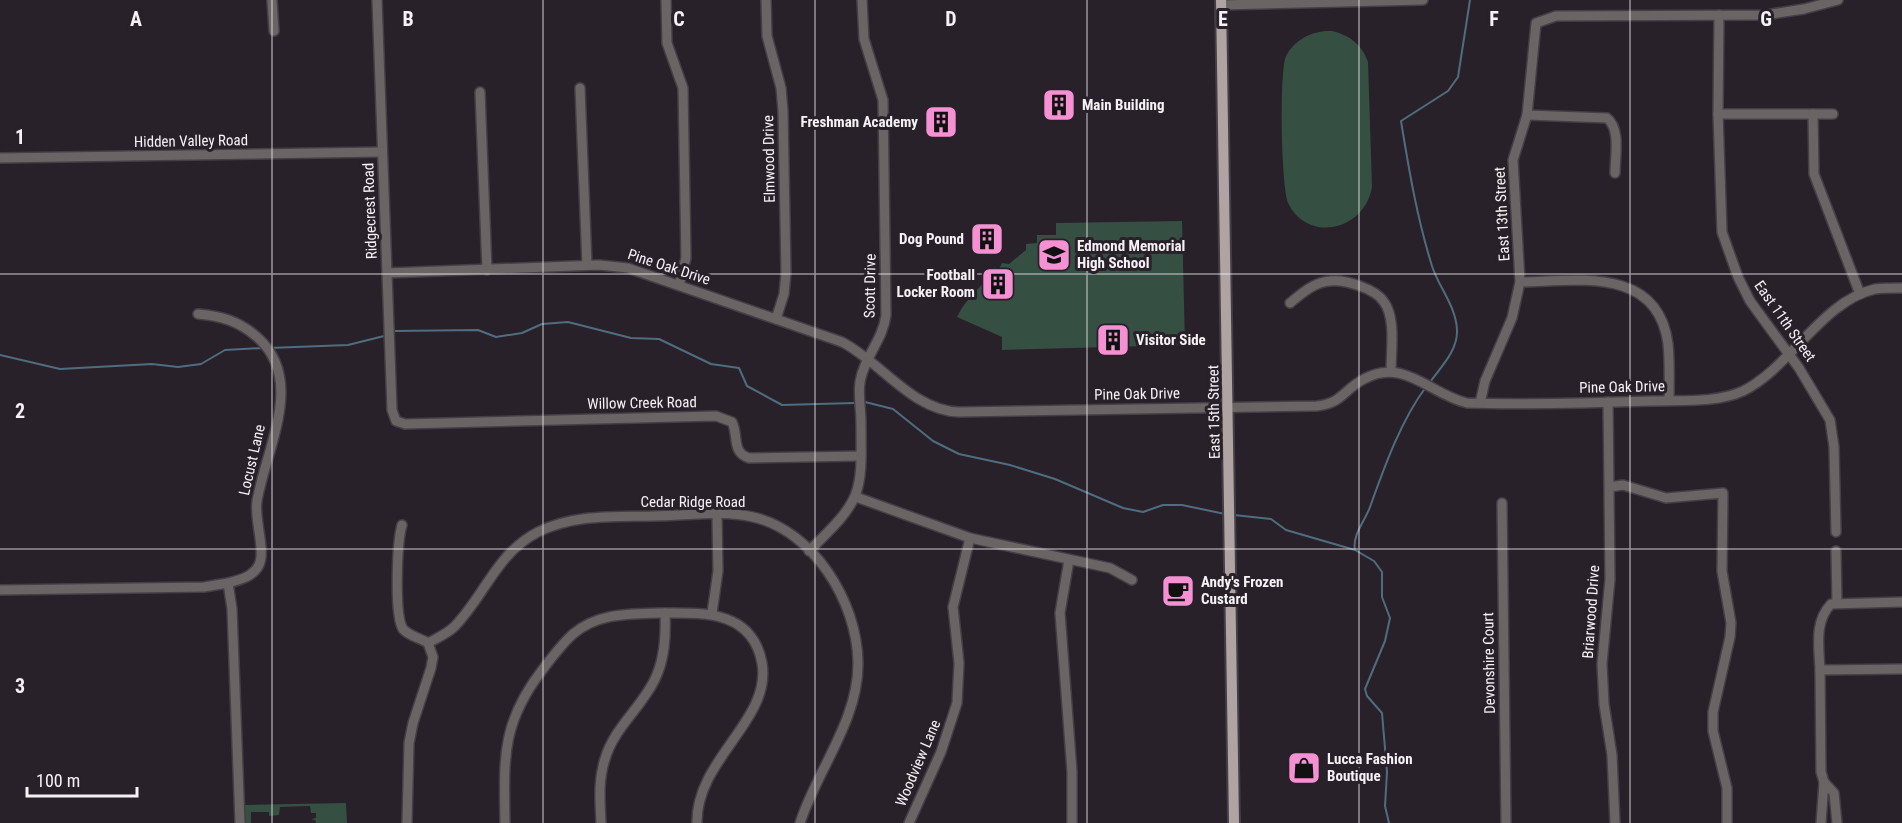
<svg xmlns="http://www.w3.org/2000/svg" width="1902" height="823" font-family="'Roboto Condensed',sans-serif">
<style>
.green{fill:#354f42}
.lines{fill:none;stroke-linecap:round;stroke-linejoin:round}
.stream{stroke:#4f6d7f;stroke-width:2}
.minor-casing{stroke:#453e46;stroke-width:12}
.major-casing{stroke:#453e46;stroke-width:14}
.minor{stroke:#6a6464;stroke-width:9}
.major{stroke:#b0a4a3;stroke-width:10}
.grid{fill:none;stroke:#f6f1f6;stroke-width:1.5;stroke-opacity:0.55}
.labels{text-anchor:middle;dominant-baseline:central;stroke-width:6;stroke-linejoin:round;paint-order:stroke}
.poi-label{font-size:15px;font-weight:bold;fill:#f6f1f6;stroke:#282129;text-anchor:start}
.street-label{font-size:15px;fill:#f6f1f6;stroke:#282129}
.grid-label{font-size:20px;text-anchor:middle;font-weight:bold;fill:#f6f1f6;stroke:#282129;stroke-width:6;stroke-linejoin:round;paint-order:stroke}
</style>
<rect width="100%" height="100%" fill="#282129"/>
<!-- green -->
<g class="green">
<path d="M1332 31C1350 35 1362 45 1368 62L1372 187C1365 230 1308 244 1288 203 1281 187 1279 71 1286 56 1295 39 1313 30 1332 31Z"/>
<path d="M1182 221 1185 345 1002 350V337L957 317C966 297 984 287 994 267L999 269 1002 263 1009 264 1026 250V244L1037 243V235H1056V223Z"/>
<path d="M346 803 347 823H316L315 820 311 819 316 818V813H311L310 806 280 807 279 815 269 816V812H251V823H244V805Z"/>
</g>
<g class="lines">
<!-- stream -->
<g class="stream">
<path d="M395 331 478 330 496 337 522 333 542 324 568 322 631 338 659 339 711 364 739 368 747 386 782 405 854 403"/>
<path d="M269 348 348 345 384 336"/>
<path d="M0 355 60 369 152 364 178 367 201 364 225 350 263 348"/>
<path d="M1430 382C1441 367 1458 350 1457 330 1456 306 1439 288 1432 266 1417 218 1409 170 1401 121L1448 91 1458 77 1470 0"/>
<path d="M865 402 893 409 933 441 959 454 1010 465 1055 479 1123 508 1143 512 1163 505H1182L1225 514"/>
<path d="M1234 515 1271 519 1286 530 1355 550 1374 561 1382 572V597L1390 618 1385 641 1365 689 1367 696 1382 713 1387 772 1385 806 1389 823"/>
<path d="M1355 550C1352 535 1365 521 1370 507 1384 468 1401 420 1426 387"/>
</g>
<defs>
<g id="minor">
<path d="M272 0 274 31"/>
<path d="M377 0 392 410 396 421 405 424 716 416 732 422C739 436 731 452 749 458L861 456"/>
<path d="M666 0 667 43 683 88 686 258 679 285"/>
<path d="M766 0 767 36 781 88 783 111 786 273 784 294 776 319"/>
<path d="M1221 5 1423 0"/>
<path d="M1719 15 1718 114 1722 232 1738 277 1750 301 1799 368 1830 420 1834 447 1836 532"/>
<path d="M580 88 587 265"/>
<path d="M480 92 487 270"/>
<path d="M1718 114H1833"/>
<path d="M1813 114 1814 174 1860 294"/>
<path d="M1527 115 1607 118C1621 129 1615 157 1615 173"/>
<path d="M0 158 382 152"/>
<path d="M387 273 599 265 628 268 842 342C881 362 913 411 959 412L1317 406C1343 403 1344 389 1364 379 1403 357 1430 394 1467 403 1529 405 1591 403 1653 401 1681 400 1717 403 1743 391 1790 368 1822 301 1875 289 1883 288 1893 288 1902 288"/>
<path d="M1520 282C1578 281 1658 266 1668 344 1670 363 1669 382 1669 400"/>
<path d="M1290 303C1301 294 1314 282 1330 281 1345 279 1376 289 1384 302 1396 318 1391 351 1391 371"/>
<path d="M198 314C221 316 239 321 257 337 306 380 266 448 257 501 254 520 266 550 259 565 253 577 239 580 228 583L232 609 240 823"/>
<path d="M1608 402 1610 579 1602 664 1604 704 1612 755 1615 823"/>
<path d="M1480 403 1485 381 1512 318 1520 282 1513 160 1527 115 1536 23 1556 16 1765 15 1804 9 1838 0"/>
<path d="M1610 487 1623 485 1666 498 1723 493 1722 571 1731 623 1730 637 1713 712V731L1727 788V823"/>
<path d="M856 497 970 538 1110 568 1132 580"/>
<path d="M1502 503 1506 823"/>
<path d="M402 525C397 542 394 615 403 629 409 636 420 638 428 643L433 657 431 668 413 723 409 743 407 823"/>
<path d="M809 551C862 499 862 497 861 423 861 410 858 395 860 382 864 357 883 340 886 315L883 100 864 39 862 0"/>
<path d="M1836 551 1837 603"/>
<path d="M1069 560 1060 613 1072 772V823"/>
<path d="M0 590 204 587 228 583"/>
<path d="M712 613 718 571 717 515"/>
<path d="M428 643C437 638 447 634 455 626 485 595 497 553 538 532 575 514 614 517 654 516 685 516 723 510 753 517 814 531 857 602 858 662 859 720 817 770 800 823"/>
<path d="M1820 670C1819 646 1814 622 1831 604L1902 602"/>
<path d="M1824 782 1821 772 1820 670 1902 669"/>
<path d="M505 823C504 758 501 723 543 669 552 657 562 644 573 634 598 613 628 614 659 613 701 613 752 609 762 663 772 720 696 759 697 823"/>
<path d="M601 823C600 801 598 780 605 759 614 728 640 709 654 681 665 660 666 636 665 613"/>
<path d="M909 823 941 752 957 703 959 663 953 607 970 538"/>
<path d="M1821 823 1824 782 1834 793 1837 823"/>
</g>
<path id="major" d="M1221 0 1234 823"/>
</defs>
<!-- minor casing -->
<use href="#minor" class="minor-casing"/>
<!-- major casing -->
<use href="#major" class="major-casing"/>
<!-- minor -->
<use href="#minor" class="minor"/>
<!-- major -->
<use href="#major" class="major"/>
</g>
<!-- grid -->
<path class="grid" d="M272 0V823M543 0V823M815 0V823M1087 0V823M1359 0V823M1630 0V823M0 274H1902M0 549H1902"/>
<!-- icons -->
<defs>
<symbol id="building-square" viewBox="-11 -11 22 22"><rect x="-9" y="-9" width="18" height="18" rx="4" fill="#f591d2" stroke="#282129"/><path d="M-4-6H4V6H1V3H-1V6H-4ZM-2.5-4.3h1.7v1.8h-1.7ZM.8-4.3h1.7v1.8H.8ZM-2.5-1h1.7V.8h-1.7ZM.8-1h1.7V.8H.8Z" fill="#111"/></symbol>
<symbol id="school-square" viewBox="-11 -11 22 22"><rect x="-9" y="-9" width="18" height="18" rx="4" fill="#f591d2" stroke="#282129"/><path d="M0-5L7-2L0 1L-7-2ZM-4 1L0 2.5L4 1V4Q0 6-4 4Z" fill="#111"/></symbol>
<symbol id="cafe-square" viewBox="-11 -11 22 22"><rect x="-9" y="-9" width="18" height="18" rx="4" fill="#f591d2" stroke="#282129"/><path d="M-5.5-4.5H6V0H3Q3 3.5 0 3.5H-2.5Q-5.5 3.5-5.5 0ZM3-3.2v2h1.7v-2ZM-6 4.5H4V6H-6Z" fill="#111"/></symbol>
<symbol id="shop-square" viewBox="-11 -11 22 22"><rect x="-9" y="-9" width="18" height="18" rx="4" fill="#f591d2" stroke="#282129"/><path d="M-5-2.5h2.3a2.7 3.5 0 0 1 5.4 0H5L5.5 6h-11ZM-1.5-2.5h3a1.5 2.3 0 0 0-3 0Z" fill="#111"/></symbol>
</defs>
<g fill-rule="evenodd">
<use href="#building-square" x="1040" y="86" width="38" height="38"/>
<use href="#building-square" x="922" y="103" width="38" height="38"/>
<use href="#building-square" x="968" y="220" width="38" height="38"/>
<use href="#school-square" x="1035" y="236" width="38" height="38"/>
<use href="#building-square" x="979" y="265" width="38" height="38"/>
<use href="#building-square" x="1094" y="321" width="38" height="38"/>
<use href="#cafe-square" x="1159" y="572" width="38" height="38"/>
<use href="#shop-square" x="1285" y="749" width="38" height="38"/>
</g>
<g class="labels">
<!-- poi labels -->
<g class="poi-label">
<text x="1082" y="105">Main Building</text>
<text x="918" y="122" text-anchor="end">Freshman Academy</text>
<text x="964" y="239" text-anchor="end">Dog Pound</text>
<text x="1077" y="246">Edmond Memorial<tspan x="1077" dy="17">High School</tspan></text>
<text x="975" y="275" text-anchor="end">Football<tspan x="975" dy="17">Locker Room</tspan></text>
<text x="1136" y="340">Visitor Side</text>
<text x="1201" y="582">Andy's Frozen<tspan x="1201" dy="17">Custard</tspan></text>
<text x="1327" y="759">Lucca Fashion<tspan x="1327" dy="17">Boutique</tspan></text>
</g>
<!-- street labels -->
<g class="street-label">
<text transform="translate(191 141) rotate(-1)">Hidden Valley Road</text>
<text transform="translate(769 159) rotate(-91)">Elmwood Drive</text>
<text transform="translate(370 211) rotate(-92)">Ridgecrest Road</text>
<text transform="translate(1502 214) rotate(-93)">East 13th Street</text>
<text transform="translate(669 267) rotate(18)">Pine Oak Drive</text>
<text transform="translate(870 286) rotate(-89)">Scott Drive</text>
<text transform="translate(1785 321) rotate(55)">East 11th Street</text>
<text transform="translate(1622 387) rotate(-1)">Pine Oak Drive</text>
<text transform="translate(1137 394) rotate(-1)">Pine Oak Drive</text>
<text transform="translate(642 403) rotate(-1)">Willow Creek Road</text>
<text transform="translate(1214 412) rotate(-91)">East 15th Street</text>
<text transform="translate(252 460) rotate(-77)">Locust Lane</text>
<text x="693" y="502">Cedar Ridge Road</text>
<text transform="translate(1591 612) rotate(-86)">Briarwood Drive</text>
<text transform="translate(1489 663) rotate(-91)">Devonshire Court</text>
<text transform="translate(918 763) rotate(-67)">Woodview Lane</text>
</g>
</g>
<g class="grid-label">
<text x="136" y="26">A</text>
<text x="408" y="26">B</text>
<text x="679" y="26">C</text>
<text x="951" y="26">D</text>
<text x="1223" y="26">E</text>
<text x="1494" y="26">F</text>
<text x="1766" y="26">G</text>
<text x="20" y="144">1</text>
<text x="20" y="418">2</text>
<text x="20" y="693">3</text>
</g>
<!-- scale -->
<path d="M27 787v9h110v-9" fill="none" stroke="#f6f1f6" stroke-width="3"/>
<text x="36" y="787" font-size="18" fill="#f6f1f6" stroke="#282129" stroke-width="4.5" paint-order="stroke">100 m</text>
</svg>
